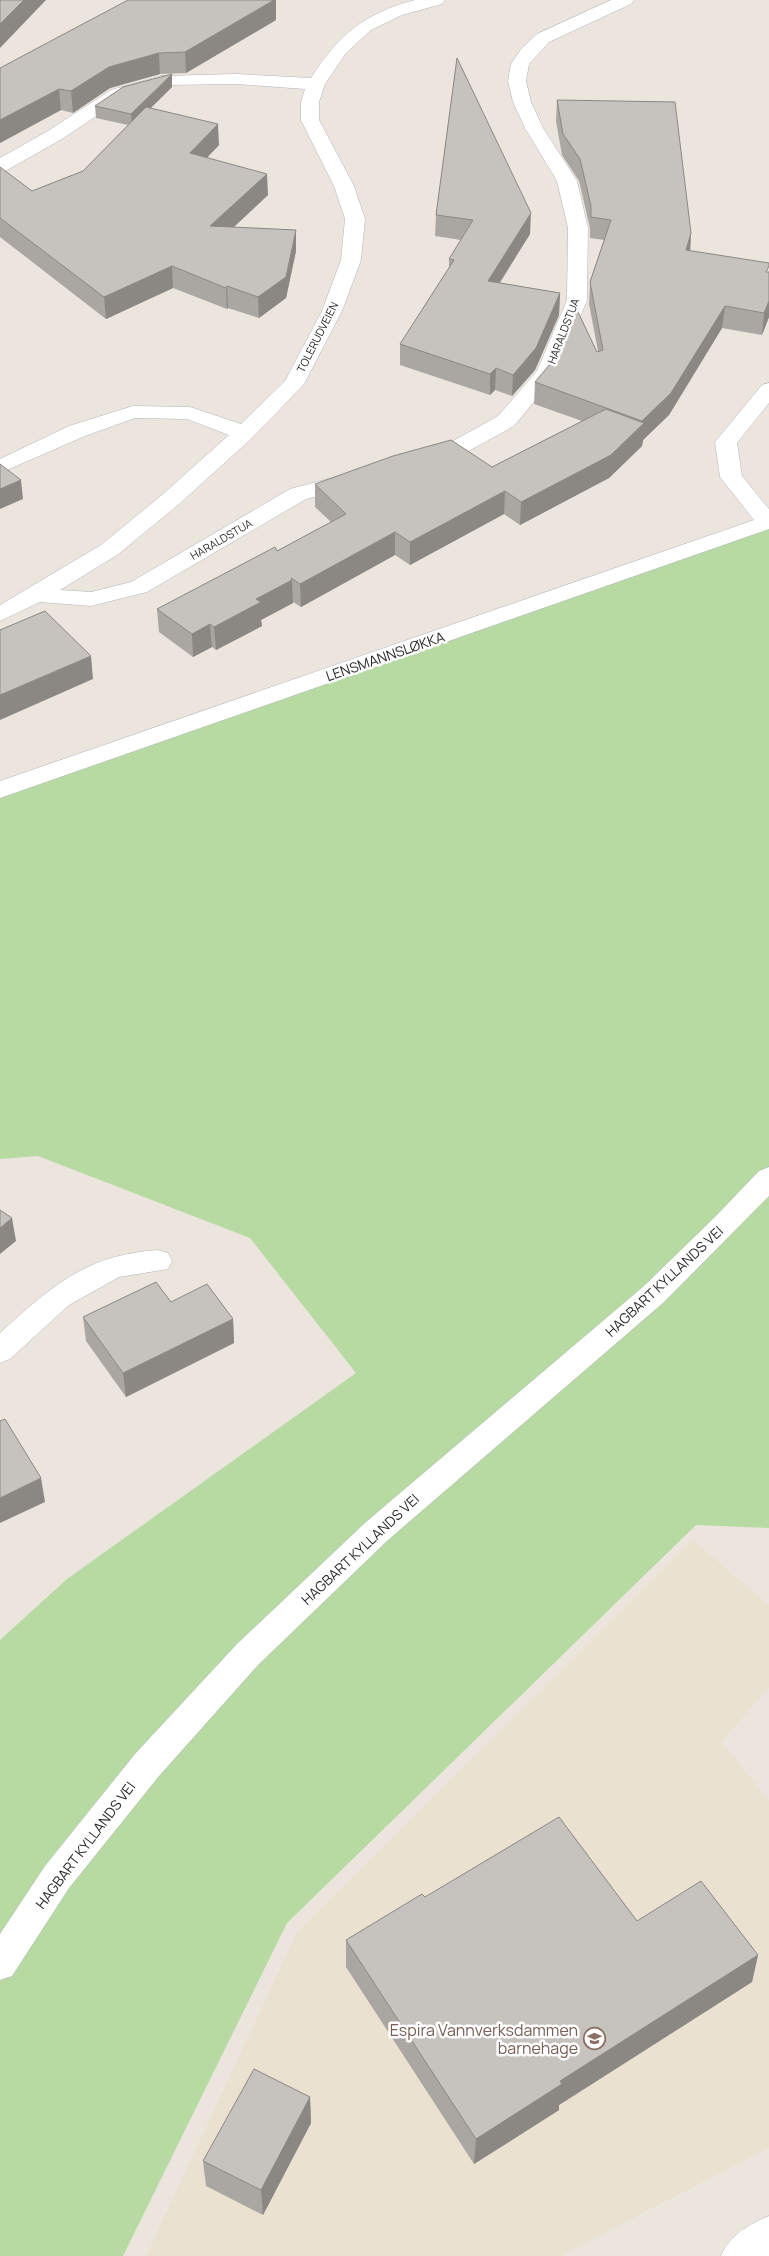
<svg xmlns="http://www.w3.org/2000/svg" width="769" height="2256" font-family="Manrope,sans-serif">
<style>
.education{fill:#eae1d0}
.green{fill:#b6daa2}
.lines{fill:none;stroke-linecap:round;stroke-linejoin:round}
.street-casing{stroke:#b2b4bc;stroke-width:1}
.street{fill:#fff;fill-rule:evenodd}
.wall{fill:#aaa7a3}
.shaded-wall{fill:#8b8884}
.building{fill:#c6c2bd;stroke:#8b8884}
.labels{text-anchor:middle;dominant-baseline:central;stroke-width:5;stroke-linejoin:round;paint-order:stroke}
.far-street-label{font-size:11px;fill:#2a2a2a;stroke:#fff}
.street-label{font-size:14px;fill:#2a2a2a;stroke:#fff}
.near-education-label{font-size:16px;fill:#785e54;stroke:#fff;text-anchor:end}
</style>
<rect width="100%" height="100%" fill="#ebe5de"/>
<!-- education -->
<path class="education" d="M693 1540 769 1605V1687L722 1742 769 1801V2148L567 2252 564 2256H146L297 1932Z"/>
<!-- green -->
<path class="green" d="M769 519V1528L696 1525 287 1923 123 2256H0V1640L67 1579 356 1373 250 1238 38 1156 0 1159V793Z"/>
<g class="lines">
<defs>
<g id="street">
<path d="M415 0H445L442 4 402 15 371 30 346 53 325 84 319 102V120L354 186 365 219 361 260 342 311 304 384 252 438 178 505 117 555 60 590 91 592 131 582 290 489 351 473 359 475 362 480 359 485 306 499 147 592 91 606 40 602 0 621V605L101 545 162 495 229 435 187 419 135 418 85 436 0 473V459L69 426 133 406 190 407 241 424 285 381 322 311 341 260 345 219 334 186 301 120V102L305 89 236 84 168 85 123 98 62 139 7 170 0 172V158L48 131 111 90 161 76 236 74 311 78C338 35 365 13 415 0Z"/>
<path d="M611 0H634L631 4 549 42 529 64 526 81 531 102 543 128 577 181 588 228 587 300 557 373 514 426 445 464 427 467 419 466 416 461 419 456 430 454 498 416 537 371 567 300 568 228 557 181 525 128 513 102 508 81 511 64 522 48 537 34Z"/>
<path d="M769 383V403L737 443 742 476 769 509V529L0 798V781L754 520 720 477 715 442 762 385Z"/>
<path d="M769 1167V1196L664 1302 388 1540 259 1664 159 1776 69 1888 12 1976 0 1980V1934L45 1866 135 1754 237 1644 366 1522 644 1286 716 1216 759 1171Z"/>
<path d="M158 1250 168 1253 172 1261 168 1269 119 1277 69 1305 10 1359 0 1363V1333C51 1287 85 1255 158 1250Z"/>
<path d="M769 2216V2256H721C729 2236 749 2224 769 2216Z"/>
</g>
</defs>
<!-- street casing -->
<use href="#street" class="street-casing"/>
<!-- street -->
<use href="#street" class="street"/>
</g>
<!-- wall -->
<g class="wall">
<path d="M276 20 186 73 160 74 110 88 73 113 61 110 0 143V68Z"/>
<path d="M457 58 530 234 500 283 560 293 559 315 535 370 512 396 495 390 490 395 400 365V344L449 268V259L461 240 435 236 436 215Z"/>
<path d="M172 87 151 108 219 145 207 158 268 195 234 227 296 230V251L286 298 259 318 228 308 227 309 173 288 106 319 0 237V167L32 191 83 171 128 125 96 118 95 106Z"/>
<path d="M557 100 691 233 690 250 769 317 762 335 722 328 669 415 643 440 642 446 609 478 520 525 504 514 410 565 395 555 301 607 293 602V603L261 620 262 626 216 650 212 647 193 657 159 632 157 609 277 551 331 522 315 507V484L492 467 582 421 534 404 535 382 598 351 589 304 590 282 604 240 590 238V228L579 181 562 155 556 121Z"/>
<path d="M171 1302 233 1319 234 1343 126 1397 86 1341 83 1317Z"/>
<path d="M425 1897 637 1921 758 1955 752 1982 559 2105V2110L474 2164 346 1967V1940Z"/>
<path d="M310 2097 311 2123 263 2215 206 2186 203 2161Z"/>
</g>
<!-- shaded-wall -->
<g class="shaded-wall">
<path d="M24 0H46L0 48V24Z"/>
<path d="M274 0H276V20L186 73 185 52Z"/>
<path d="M159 53 160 74 110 88 73 113 71 91 109 67Z"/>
<path d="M172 74V87L132 126 131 114Z"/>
<path d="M59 89 61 110 0 143V120Z"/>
<path d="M218 124 219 145 191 174 190 153Z"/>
<path d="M267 174 268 195 212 247 210 226Z"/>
<path d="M531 213 530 234 487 302 488 281Z"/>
<path d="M296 230V251L286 298 259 318 258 297Z"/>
<path d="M691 233 690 254 686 250Z"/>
<path d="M172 266 173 288 106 319 104 297Z"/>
<path d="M227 286 228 308 227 309 226 288Z"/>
<path d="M560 293 559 315 535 370 512 396 513 375Z"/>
<path d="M769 301V317L762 335 764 313Z"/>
<path d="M725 306 722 328 669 415 643 440 642 446 609 478 520 525 521 502 642 426V421Z"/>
<path d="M496 368 495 390 490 395V374Z"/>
<path d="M21 480 23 499 0 509V489Z"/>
<path d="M505 491 504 514 410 565V542Z"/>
<path d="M395 532V555L301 607 300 584Z"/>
<path d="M292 580 293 603 261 620 262 626 216 650 214 627 256 599Z"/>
<path d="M210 624 212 647 193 657 192 634Z"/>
<path d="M91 656 93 679 0 720V695Z"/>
<path d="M12 1218 16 1241 0 1254V1228Z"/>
<path d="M233 1319 234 1343 126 1397 123 1373Z"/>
<path d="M41 1478 45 1502 0 1523V1498Z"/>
<path d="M758 1955 752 1982 559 2105V2110L474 2164 476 2139 560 2081Z"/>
<path d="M310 2097 311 2123 263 2215 261 2190Z"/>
</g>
<!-- building -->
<g class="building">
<path d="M0 0H24L0 24Z"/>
<path d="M128 0H274L185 52 159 53 109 67 71 91 59 89 0 120V68Z"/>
<path d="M457 58 531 213 488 281 560 293 536 348 513 375 496 368 490 374 400 344 454 260 449 259 473 220 436 215Z"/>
<path d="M172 74 131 114 95 106 123 87Z"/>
<path d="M557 100 675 102 691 233 686 250 769 263V266L766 272H769V301L764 313 725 306 671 393 642 421 535 382 560 352 577 310 597 352 603 350 590 282 611 220 591 217V206L580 159 563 134Z"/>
<path d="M146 107 218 124 190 153 267 174 210 226 296 230 286 277 258 297 227 286 226 288 172 266 104 297 0 218V167L32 191 83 171Z"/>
<path d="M606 409 644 423 611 455 521 502 505 491 410 542 395 532 300 584 291 578 292 580 256 599 261 602 214 627 210 624 192 634 157 609 275 547 277 551 346 514 315 484 393 456 451 440 492 467Z"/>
<path d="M0 464 21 480 0 489Z"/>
<path d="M45 611 91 656 0 695V630Z"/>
<path d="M0 1210 12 1218 0 1228Z"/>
<path d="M156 1282 171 1302 207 1284 233 1319 123 1373 83 1317Z"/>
<path d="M5 1419 41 1478 0 1498V1421Z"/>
<path d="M559 1817 637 1921 701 1881 758 1955 560 2081 562 2084 476 2139 346 1940 422 1894 425 1897Z"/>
<path d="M254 2069 310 2097 261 2190 203 2161Z"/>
</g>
<!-- icons -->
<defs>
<symbol id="school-ring" viewBox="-11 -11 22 22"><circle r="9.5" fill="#fff" stroke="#8d6e63" stroke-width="1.5"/><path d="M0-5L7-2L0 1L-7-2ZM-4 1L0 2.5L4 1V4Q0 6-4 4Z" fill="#8d6e63"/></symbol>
</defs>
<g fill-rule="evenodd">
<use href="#school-ring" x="582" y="2026" width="25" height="25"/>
</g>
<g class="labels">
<!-- far-street labels -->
<g class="far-street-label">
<text transform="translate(563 331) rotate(-69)">HARALDSTUA</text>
<text transform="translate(317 337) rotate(-63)">TOLERUDVEIEN</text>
<text transform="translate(221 539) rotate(-30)">HARALDSTUA</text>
</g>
<!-- street labels -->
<g class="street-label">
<text transform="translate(385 656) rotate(-19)">LENSMANNSLØKKA</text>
<text transform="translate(664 1281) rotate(-43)">HAGBART KYLLANDS VEI</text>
<text transform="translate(360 1549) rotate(-43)">HAGBART KYLLANDS VEI</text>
<text transform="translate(85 1845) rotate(-53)">HAGBART KYLLANDS VEI</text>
</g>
<!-- near-education labels -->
<g class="near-education-label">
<text x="578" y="2030">Espira Vannverksdammen<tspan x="578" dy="18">barnehage</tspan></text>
</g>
</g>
</svg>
